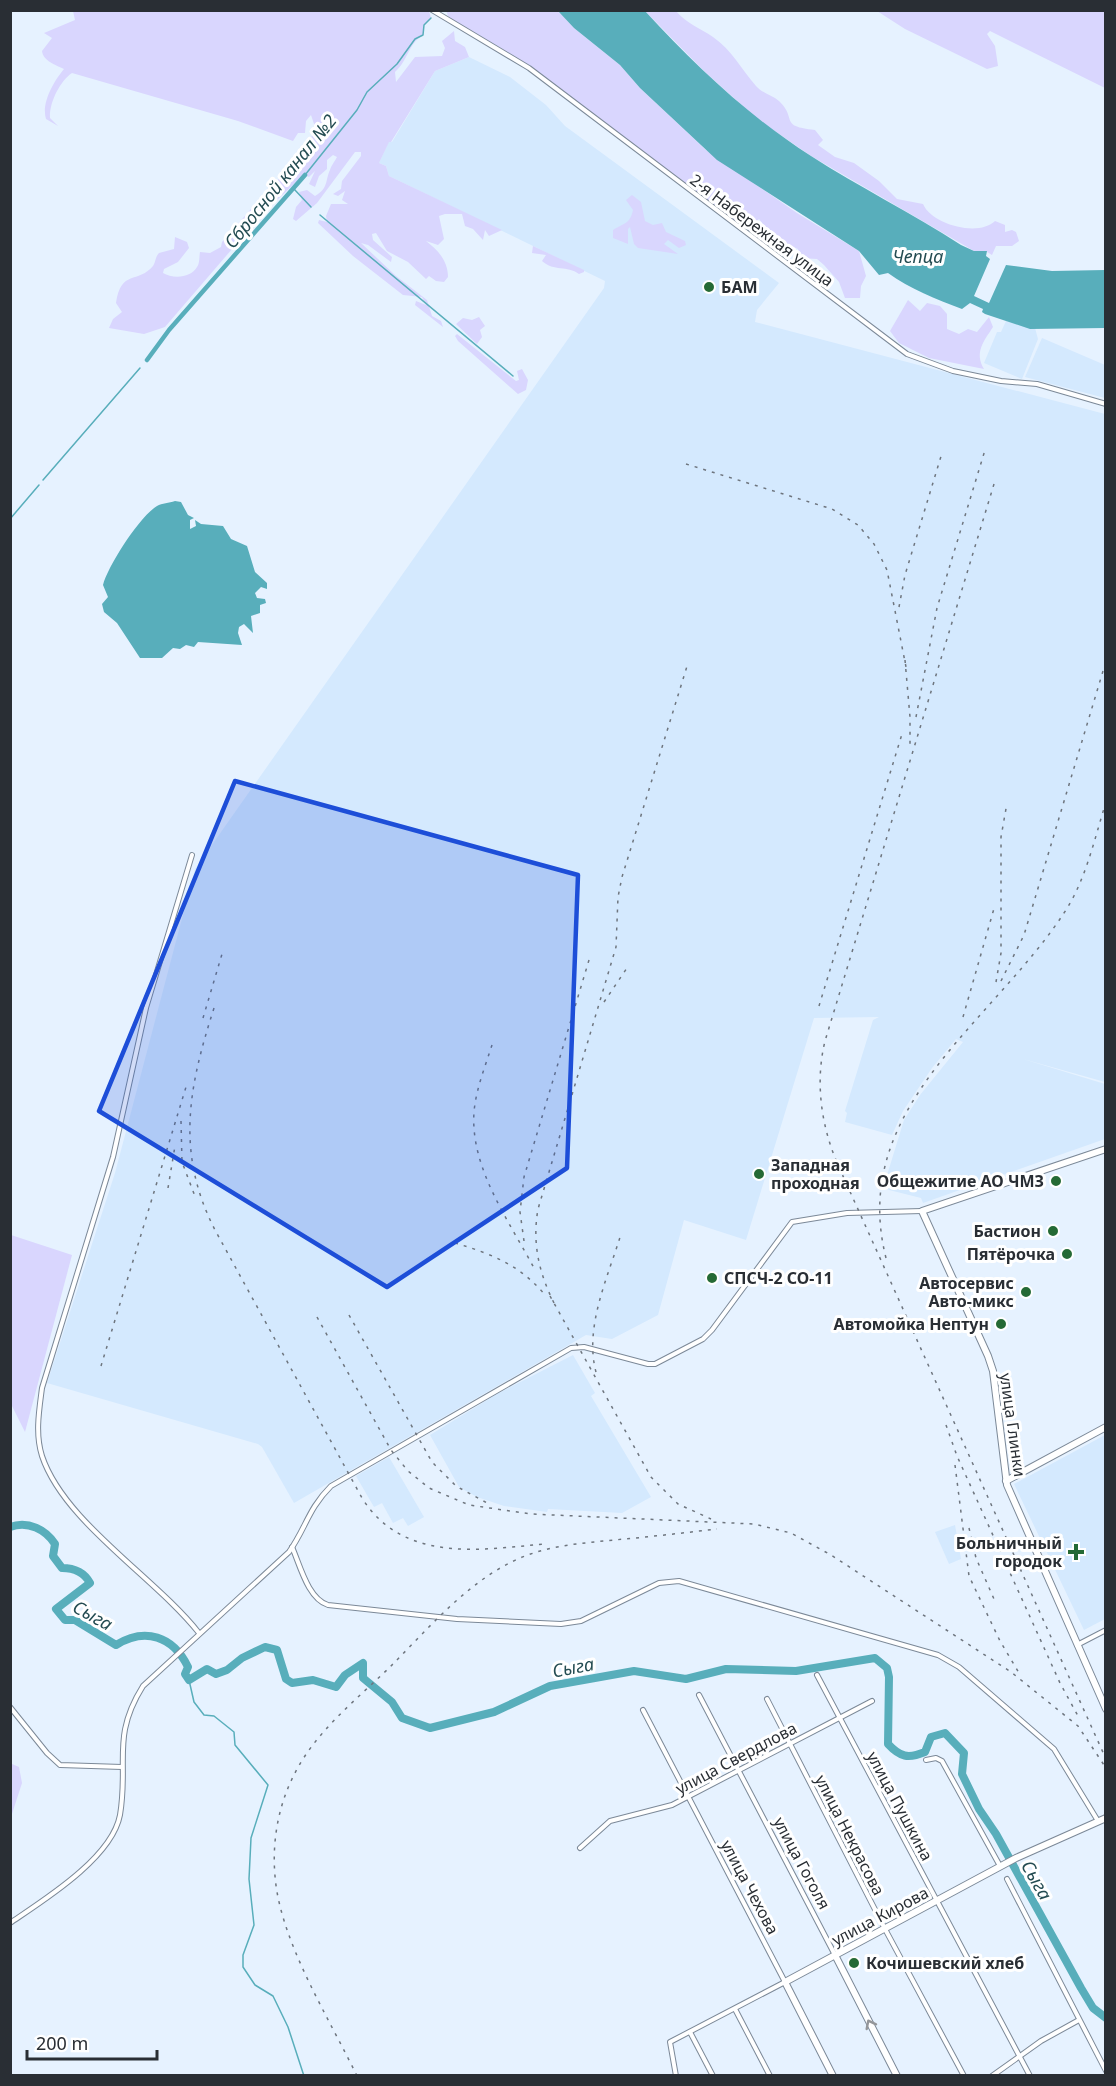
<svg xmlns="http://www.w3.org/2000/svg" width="1116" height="2086" font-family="'Noto Sans',sans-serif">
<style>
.built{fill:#d4e9fe}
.green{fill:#d9d6fe}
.water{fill:#58aebb}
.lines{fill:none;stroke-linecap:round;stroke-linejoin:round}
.stream{stroke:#58aebb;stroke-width:1.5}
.canal{stroke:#58aebb;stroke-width:4.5}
.river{stroke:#58aebb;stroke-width:8}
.street-casing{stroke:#7c8998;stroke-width:6}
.secondary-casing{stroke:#7c8998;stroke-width:8}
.street{stroke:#fff;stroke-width:4}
.secondary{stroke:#fff;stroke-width:6}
.rail{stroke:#6e757e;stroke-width:1.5;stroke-dasharray:3 6;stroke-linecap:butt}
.oneway{stroke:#94969a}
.marked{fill:#1d4ed8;fill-opacity:0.2;stroke:#1d4ed8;stroke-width:4.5;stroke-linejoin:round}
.poi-dot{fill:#256a35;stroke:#fff;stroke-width:2}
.labels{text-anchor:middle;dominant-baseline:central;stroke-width:6;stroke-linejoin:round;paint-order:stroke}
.street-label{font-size:16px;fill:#292e34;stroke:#fff}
.poi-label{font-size:16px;font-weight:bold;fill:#292e34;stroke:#fff;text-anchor:end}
.water-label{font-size:18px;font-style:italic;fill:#244c52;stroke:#fff}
</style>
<rect width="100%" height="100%" fill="#e6f2ff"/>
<!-- built -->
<g class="built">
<path d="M469 57 510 77 546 105 565 126 779 283 757 310 755 322 1105 414V1082L1023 1059 1105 1084V1139L923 1203 921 1198 889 1190 884 1185 904 1120 920 1095 963 1042 956 1039 932 1068 903 1111 892 1135 845 1122 847 1113 845 1111 873 1020 879 1017 814 1018 746 1240 684 1220 658 1315 612 1339 586 1335 294 1503 262 1447 258 1444 47 1383 115 1173 195 869 604 288 605 281 389 176 386 166 379 163 389 141 392 142 435 71Z"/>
<path d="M1006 321 1035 328 1038 339 1022 379 984 363 997 332H1001Z"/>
<path d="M1042 338 1105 365V398L1025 377Z"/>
<path d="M573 1355 595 1393 591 1396 651 1497 622 1513 548 1509 547 1512 504 1506 477 1497 459 1487 430 1435 497 1394Z"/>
<path d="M1105 1435V1619L1084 1630 1014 1484Z"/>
<path d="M389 1457 424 1517 408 1526 403 1518 393 1523 382 1503 374 1507 356 1476Z"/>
<path d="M955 1525 961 1559 949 1564 935 1532Z"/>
</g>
<!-- green -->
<g class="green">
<path d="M446 10 558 11 574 28 620 65 640 88 706 150 797 213 859 251 866 276 861 286 860 298H845L839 282 824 265 817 259 800 258 798 249 776 240 759 219 751 227 738 229 529 68 462 27 448 16Z"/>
<path d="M73 11H429L431 18 424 25 423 35C408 44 408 61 395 72L396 82 415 57 442 56 445 48 442 41 454 31 455 41 465 47 469 57 435 71 391 142H389L379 163 386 166 389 176 502 230 489 236 485 230 483 240 473 229 465 226 462 214H445L439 216 444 239 438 245 426 241C438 250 448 261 448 277L444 282 436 281 429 276 426 279 408 262 387 251 376 233 372 234 373 240 392 257 391 262 368 245 361 243 396 276 427 300 432 316 441 321 443 327 415 305 416 301 426 305 422 297 403 295 353 256 318 223 319 220 327 222 326 216 331 204H348L342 200 345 191 338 196 333 194 341 189 342 181 361 156V152H355L317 203 296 221 293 219 296 207 302 200 299 192 307 190 315 196C329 188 325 180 330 170 331 166 335 161 337 157L333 155 327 160V169L319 176 315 187 309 184 315 171 309 177 304 175 263 213 165 327 144 334 109 328 113 319 122 312 116 303C121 269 138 284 153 266 156 262 155 257 159 253L174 249 175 237 187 242 189 248 178 262 164 269 163 273C173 279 191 278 197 267 200 263 199 257 200 252L210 253 221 247 222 242 271 186 289 170 316 130 311 115 306 121 305 133H298L293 141 238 121 72 73C60 81 49 103 50 118L58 126 46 119C41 103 54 81 64 69 56 65 43 61 42 51L52 38 44 33 75 20Z"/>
<path d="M645 11H676C687 24 700 28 713 37 732 50 741 69 756 86 762 93 772 95 779 101 798 119 778 126 815 130L823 140 818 145 835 157 854 163 879 181 897 199 923 204C932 225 979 237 995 221L1005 225V232L1012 230 1016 232 1019 241 1012 246H996L992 255 987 252 974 251 811 156 756 118 705 72Z"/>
<path d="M877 11H1105V88L990 31 987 34 995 46 998 66 987 69 905 29Z"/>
<path d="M632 195 641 202 645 221 653 225 662 223 666 232 685 241 686 245 679 248 668 240 664 244 678 254 638 248 634 244 630 227 628 229V244L613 238V230C624 223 630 224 633 210L626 200Z"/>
<path d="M533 246 584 270V272L579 274C567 265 554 272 542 261L546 255 532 253Z"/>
<path d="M908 300 920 311 927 303 940 306 947 314V329L959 334 968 329 977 332 989 317 993 327C984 341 974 352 984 369L929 358 899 343 890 331Z"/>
<path d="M479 317 485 326 480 330 482 337 477 344 456 324 463 318 472 320Z"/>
<path d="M457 334 516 381 519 380 517 371 522 369 528 380 526 390 518 394 458 341 455 336Z"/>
<path d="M11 1235 72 1255 25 1432 11 1404Z"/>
<path d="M12 1764 19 1767 22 1783 11 1817Z"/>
</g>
<!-- water -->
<g class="water">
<path d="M558 11H645C695 65 748 116 811 156 859 187 912 213 961 245L974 251H987L986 256 990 259 974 296 989 303 1006 265 1052 271 1105 270V328L1030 329 985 314 982 312 983 309 970 303 962 309C936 299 910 289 888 273L879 275 859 251 717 160 640 88 620 65 574 28Z"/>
<path d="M175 501 181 502 188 515 194 518 190 520V529L196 526 195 520 201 524 223 526 231 539 247 546 255 572 267 583V589L261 587 255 593 257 598 265 599 266 603 260 605V613L251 616 253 633 244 624 239 627 238 633 242 645 198 642 194 647 186 645 180 649 173 648 162 658H140L117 623 104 612 102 604 108 597 103 585C108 566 139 517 157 506 162 503 169 503 175 501Z"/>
</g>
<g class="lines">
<!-- stream -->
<g class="stream">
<path d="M305 175 357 110 367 92 397 64 415 39 423 35 424 25 431 18"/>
<path d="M294 189 311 207"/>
<path d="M320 215 513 376"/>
<path d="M43 480 140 368"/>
<path d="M10 519 39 485"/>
<path d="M189 1680 194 1702 204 1715 214 1716 234 1732 235 1745 268 1785 251 1838 249 1879 254 1925 243 1955V1967L255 1985 273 1996 288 2027 304 2076"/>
</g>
<!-- canal -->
<path class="canal" d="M147 360 169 330 305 175"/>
<!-- river -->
<path class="river" d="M10 1527C28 1520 46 1530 55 1544L53 1556 62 1568C75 1568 84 1572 90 1583L56 1609 65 1620H75L116 1645C145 1627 173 1636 188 1667L185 1674 189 1680 207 1669 216 1674 227 1670 242 1658 265 1647 277 1650 286 1679 292 1683 313 1680 336 1687 345 1675 363 1663V1678L392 1702 402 1718 430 1728 494 1712 550 1686 634 1671 686 1679 726 1669 796 1671 875 1658 887 1668 889 1677 888 1744C900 1757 908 1759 925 1752L931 1737 945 1733 964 1753 962 1774 979 1809 996 1834 1081 1988 1093 2008 1106 2018"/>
<defs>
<g id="street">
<path d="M432 10 529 68 907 354 953 371 1001 381 1037 384 1106 404"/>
<path d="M192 855 146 1008 113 1157 42 1388C39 1411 35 1434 42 1456 64 1522 155 1577 199 1633"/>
<path d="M292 1547C300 1565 308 1599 328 1605L457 1619 561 1624 581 1621 659 1583 679 1581 938 1655 959 1667 1054 1749 1098 1821"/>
<path d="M1077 1645 1106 1630"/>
<path d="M817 1675 1030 2076"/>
<path d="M699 1695 835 1955"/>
<path d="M767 1699 885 1929 964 2076"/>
<path d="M10 1707 47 1753 60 1765 122 1767"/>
<path d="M643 1710 785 1982 670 2042 676 2076"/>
<path d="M926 1760 936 1758 942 1761 1000 1866"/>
<path d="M580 1848 610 1821 672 1805 872 1701"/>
<path d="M1007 1879 1106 2071"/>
<path d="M10 1923C44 1900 112 1858 120 1815 129 1762 111 1737 143 1686L289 1552C306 1528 308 1509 331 1486L571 1348 584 1347 648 1364H655L703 1339 712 1330 792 1222 847 1213 922 1211"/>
<path d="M735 2009 770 2076"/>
<path d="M690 2032 713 2076"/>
<path d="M992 2076 1041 2041 1079 2020"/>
</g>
<g id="secondary">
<path d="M1106 1149 922 1211 988 1356 993 1371 1007 1485 1106 1709"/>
<path d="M1006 1481 1106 1427"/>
<path d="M835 1955 897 2076"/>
<path d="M833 2076 785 1982 1016 1858 1106 1818"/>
</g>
</defs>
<!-- street casing -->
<use href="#street" class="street-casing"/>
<!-- secondary casing -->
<use href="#secondary" class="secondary-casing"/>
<!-- street -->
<use href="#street" class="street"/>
<!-- secondary -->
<use href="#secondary" class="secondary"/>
<!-- rail -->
<g class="rail">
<path d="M686 464 832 509 858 525 874 544 887 570 906 667"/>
<path d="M994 484 825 1041C815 1082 821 1126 838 1165L1106 1759"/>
<path d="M899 607 905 575 942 453"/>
<path d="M905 660 910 717V746"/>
<path d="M916 717 937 608 985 450"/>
<path d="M1001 981 1024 935 1106 661"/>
<path d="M996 982 1001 953V837L1007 803"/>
<path d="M604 1002 627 968"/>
<path d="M819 1006 902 734"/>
<path d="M214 1008C189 1086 175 1152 215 1230L362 1498C403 1563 479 1550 544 1544"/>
<path d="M963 1017 995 905"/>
<path d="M203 1018 222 954"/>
<path d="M492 1045C485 1067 476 1089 474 1112 470 1169 510 1222 535 1270"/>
<path d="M181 1121 182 1162 196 1199"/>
<path d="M168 1188 175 1146"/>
<path d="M524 1241 520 1212 524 1177 589 960"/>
<path d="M455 1243C492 1254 520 1265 545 1295"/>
<path d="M886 1258C848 1108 992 1023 1064 913 1086 880 1094 840 1106 802"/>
<path d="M550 1296 651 1477 678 1504 711 1519"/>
<path d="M554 1303C539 1273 532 1243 538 1209L616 947 618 897 622 877 688 663"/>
<path d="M349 1315 432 1462 456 1486 487 1503"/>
<path d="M317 1317 391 1450 408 1471 429 1488 469 1505 531 1514 754 1524 791 1533 831 1555 1011 1672 1078 1726 1106 1768"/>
<path d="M101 1366 186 1087"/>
<path d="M596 1372C584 1327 608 1277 621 1234"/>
<path d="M946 1425 957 1456 1060 1683 1078 1716"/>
<path d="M955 1465 969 1576 1000 1641 1019 1673"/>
<path d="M969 1528 976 1558 994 1599"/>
<path d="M357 2076C328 2016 280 1941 275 1876 272 1842 278 1806 294 1775 315 1732 356 1700 390 1667 430 1627 471 1577 525 1556 554 1545 584 1543 614 1540 648 1537 683 1533 717 1529"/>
</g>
</g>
<!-- one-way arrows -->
<defs><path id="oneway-chevron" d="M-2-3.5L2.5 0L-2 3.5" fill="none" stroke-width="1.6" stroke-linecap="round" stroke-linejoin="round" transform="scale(1.5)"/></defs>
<use class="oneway" href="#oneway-chevron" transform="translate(870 2024) rotate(-117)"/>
<!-- marked area -->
<path class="marked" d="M235 781 578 875 567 1168 387 1287 99 1111Z"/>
<!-- markers -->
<g class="poi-dot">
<circle cx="709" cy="287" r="6"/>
<circle cx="759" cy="1174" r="6"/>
<circle cx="1056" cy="1181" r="6"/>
<circle cx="1053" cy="1231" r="6"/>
<circle cx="1067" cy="1254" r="6"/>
<circle cx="712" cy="1278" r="6"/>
<circle cx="1026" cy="1292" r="6"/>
<circle cx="1001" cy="1324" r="6"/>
<path d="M1073 1543h6v6h6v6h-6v6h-6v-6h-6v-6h6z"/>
<circle cx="854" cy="1963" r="6"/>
</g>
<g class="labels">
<!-- street labels -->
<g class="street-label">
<text transform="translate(762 230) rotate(37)">2-я Набережная улица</text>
<text transform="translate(1013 1425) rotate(82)">улица Глинки</text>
<text transform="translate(736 1758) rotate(-28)">улица Свердлова</text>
<text transform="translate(900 1806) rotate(62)">улица Пушкина</text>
<text transform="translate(850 1835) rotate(63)">улица Некрасова</text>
<text transform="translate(802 1863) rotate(62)">улица Гоголя</text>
<text transform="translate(750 1887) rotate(62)">улица Чехова</text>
<text transform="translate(880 1916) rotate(-28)">улица Кирова</text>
</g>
<!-- poi labels -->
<g class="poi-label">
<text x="721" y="287" text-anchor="start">БАМ</text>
<text x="771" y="1165" text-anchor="start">Западная<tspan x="771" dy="18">проходная</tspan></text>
<text x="1044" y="1181">Общежитие АО ЧМЗ</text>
<text x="1041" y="1231">Бастион</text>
<text x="1055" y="1254">Пятёрочка</text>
<text x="724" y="1278" text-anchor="start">СПСЧ-2 СО-11</text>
<text x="1014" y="1283">Автосервис<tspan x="1014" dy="18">Авто-микс</tspan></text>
<text x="989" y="1324">Автомойка Нептун</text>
<text x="1062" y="1543">Больничный<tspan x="1062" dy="18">городок</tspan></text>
<text x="866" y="1963" text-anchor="start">Кочишевский хлеб</text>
</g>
<!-- water labels -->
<g class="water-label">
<text transform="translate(280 181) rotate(-51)">Сбросной канал №2</text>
<text x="918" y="256">Чепца</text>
<text transform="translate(93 1615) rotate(29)">Сыга</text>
<text transform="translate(573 1667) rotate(-11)">Сыга</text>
<text transform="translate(1037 1880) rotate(60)">Сыга</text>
</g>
</g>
<!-- border -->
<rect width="1116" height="2086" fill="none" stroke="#292e34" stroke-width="24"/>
<!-- scale -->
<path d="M27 2050v9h130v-9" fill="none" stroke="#292e34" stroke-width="3"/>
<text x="36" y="2050" font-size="18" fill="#292e34" stroke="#ffffff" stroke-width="4.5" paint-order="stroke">200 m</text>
</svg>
